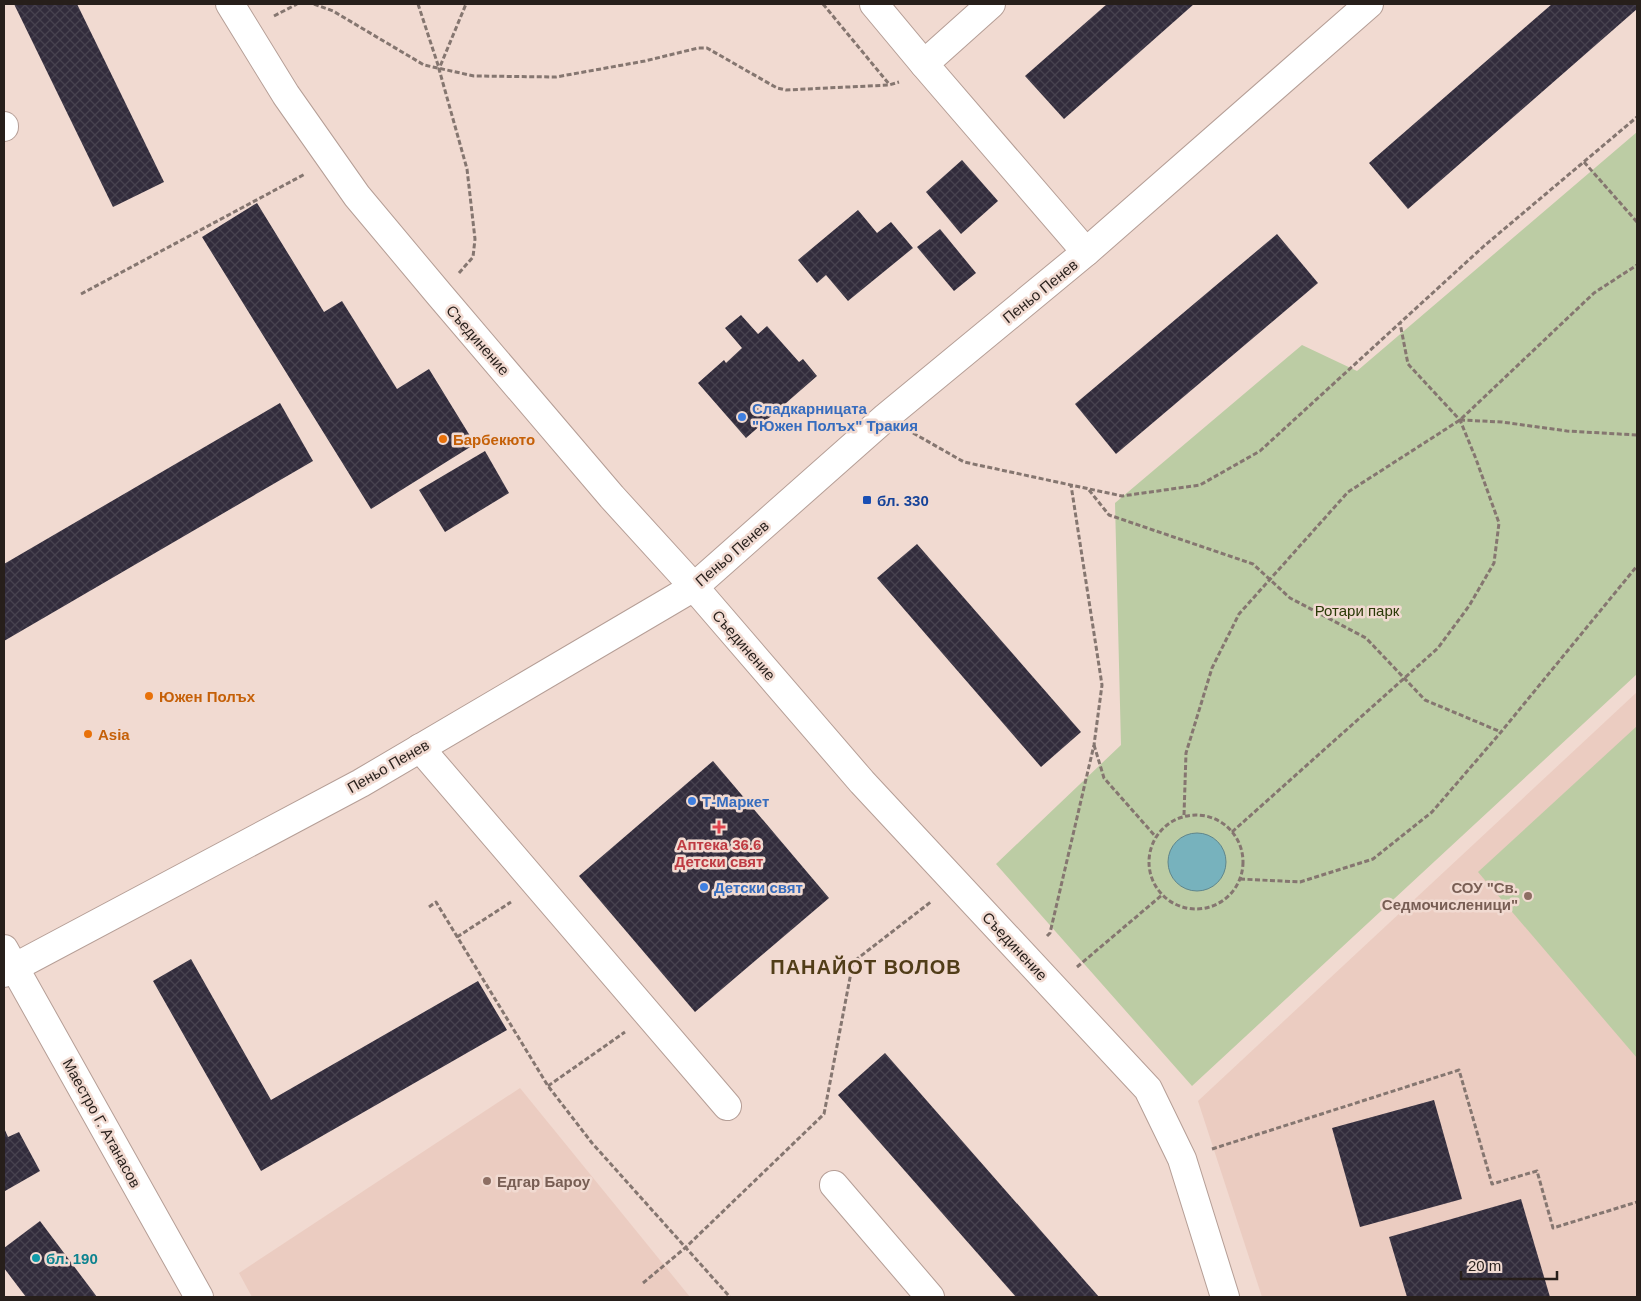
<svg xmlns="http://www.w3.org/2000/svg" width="1641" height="1301" font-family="Arial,sans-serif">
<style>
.built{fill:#ebccc1}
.park{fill:#bccca4}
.water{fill:#77b2bd;stroke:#5f868c}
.building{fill:url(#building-cross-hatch)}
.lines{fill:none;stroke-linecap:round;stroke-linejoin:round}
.minor-casing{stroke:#b59e96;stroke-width:30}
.path{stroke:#857670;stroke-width:3;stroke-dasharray:5 2.5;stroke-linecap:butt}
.minor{stroke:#fff;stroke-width:28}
.shop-dot{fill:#3f7fe0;stroke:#f1dad1;stroke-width:2}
.food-dot{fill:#e8710a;stroke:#f1dad1;stroke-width:2}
.transit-dot{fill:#1a4fb4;stroke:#f1dad1;stroke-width:2}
.health-dot{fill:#e0444e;stroke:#f1dad1;stroke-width:2}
.education-dot{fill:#8d6e63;stroke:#f1dad1;stroke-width:2}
.culture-dot{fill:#0f9aa8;stroke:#f1dad1;stroke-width:2}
.labels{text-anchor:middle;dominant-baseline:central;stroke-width:5;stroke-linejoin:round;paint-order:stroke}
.street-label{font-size:15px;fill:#271f1b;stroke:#f1dad1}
.shop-label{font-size:15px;font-weight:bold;fill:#366cbe;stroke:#f1dad1;text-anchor:start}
.food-label{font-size:15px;font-weight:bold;fill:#c56008;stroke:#f1dad1;text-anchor:start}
.transit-label{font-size:15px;font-weight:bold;fill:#164399;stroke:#f1dad1;text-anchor:start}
.park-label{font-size:15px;fill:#2b3a07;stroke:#f1dad1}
.health-label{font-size:15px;font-weight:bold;fill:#be3a42;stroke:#f1dad1}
.education-label{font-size:15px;font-weight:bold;fill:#785e54;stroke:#f1dad1;text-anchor:end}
.culture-label{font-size:15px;font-weight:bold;fill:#0d838f;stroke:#f1dad1;text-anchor:start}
.district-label{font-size:20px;font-weight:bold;letter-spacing:1px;fill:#513d18;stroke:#f1dad1}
</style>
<defs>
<pattern id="building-cross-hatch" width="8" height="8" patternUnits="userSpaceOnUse" patternTransform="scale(1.25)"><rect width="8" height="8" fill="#322c3c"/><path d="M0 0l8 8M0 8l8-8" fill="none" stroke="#47424f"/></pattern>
</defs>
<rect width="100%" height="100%" fill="#f1dad1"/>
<!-- built -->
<g class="built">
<path d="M1637 692V1297H1262L1198 1101Z"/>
<path d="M520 1088 690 1297H252L239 1273Z"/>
</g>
<!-- park -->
<g class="park">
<path d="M1637 132V674L1192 1086 996 864 1121 745 1115 503 1302 345 1357 371Z"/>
<path d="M1637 726V1058L1478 872Z"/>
</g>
<!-- water -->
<circle class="water" cx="1197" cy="862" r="29"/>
<!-- building -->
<g class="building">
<path d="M14 4H77L164 182 113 207Z"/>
<path d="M1107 4H1194L1064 119 1025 76Z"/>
<path d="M1552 4H1637V9L1408 209 1369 163Z"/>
<path d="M962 160 998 201 961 234 926 192Z"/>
<path d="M257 203 324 312 342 301 397 389 429 369 475 444 371 509 202 237Z"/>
<path d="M858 210 877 233 891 222 913 248 848 301 826 275 817 283 798 260Z"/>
<path d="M940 229 976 273 954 291 917 247Z"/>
<path d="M1277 234 1318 283 1116 454 1075 404Z"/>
<path d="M741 315 758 334 767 326 799 362 803 359 817 376 746 438 698 383 724 360 726 363 742 348 725 328Z"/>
<path d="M280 403 313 461 4 641V564Z"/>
<path d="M485 451 509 493 445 532 419 490Z"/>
<path d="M917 544 1081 732 1041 767 877 578Z"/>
<path d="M713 761 829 898 695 1012 579 876Z"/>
<path d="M191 959 271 1100 478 981 507 1030 261 1171 153 981Z"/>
<path d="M885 1053 1099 1297H1016L838 1095Z"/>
<path d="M1434 1100 1462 1199 1360 1227 1332 1128Z"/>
<path d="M4 1128 8 1137 19 1132 40 1171 5 1191Z"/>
<path d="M1521 1199 1550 1297H1407L1389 1237Z"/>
<path d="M40 1221 97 1297H26L4 1268V1248Z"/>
</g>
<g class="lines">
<defs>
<g id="minor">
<path d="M230 4 286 95 357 196 439 294 612 497 694 587 862 782 1148 1089 1182 1159 1225 1297"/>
<path d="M874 4 924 64"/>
<path d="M991 4 924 64 1086 252"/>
<path d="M4 127V126"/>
<path d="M420 748 727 1106"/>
<path d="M4 949 199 1297"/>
<path d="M4 973 361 783 694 587 886 417 1086 252 1369 4"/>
<path d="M834 1185 930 1297"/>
</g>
</defs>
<!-- minor casing -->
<use href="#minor" class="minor-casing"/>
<!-- path -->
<g class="path">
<path d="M314 4 333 11 424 65 474 76 556 77 645 61 698 48H707L777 88 786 90 889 85 899 82"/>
<path d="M418 4 439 68"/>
<path d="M823 4 889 84"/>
<path d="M274 16 297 4"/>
<path d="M1584 162 1637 222"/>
<path d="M459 273 473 257 475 239 467 169 439 69 466 4"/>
<path d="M81 294 305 174"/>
<path d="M1460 420 1502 422 1567 431 1637 435"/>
<path d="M913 433 964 462 1122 496 1200 485 1260 451 1484 246 1637 117"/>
<path d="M1089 490 1109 515 1253 564 1290 598 1366 638 1425 700 1501 732"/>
<path d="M1094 745 1104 778 1156 837"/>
<circle cx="1196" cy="862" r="47"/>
<path d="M1184 815 1186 753 1212 668 1239 614 1348 492 1460 420 1594 293 1637 265"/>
<path d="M1232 832 1438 648 1469 606 1494 563 1499 523 1476 459 1460 420 1408 364 1400 323"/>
<path d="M1240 879 1300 882 1373 859 1432 812 1501 732 1637 566"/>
<path d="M429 907 436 902 548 1086 592 1143 730 1297"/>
<path d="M1047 936 1050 933 1094 745 1102 685 1071 485"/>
<path d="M457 937 511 902"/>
<path d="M1077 967 1162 895"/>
<path d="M548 1086 625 1032"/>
<path d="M1212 1149 1459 1070 1492 1184 1537 1171 1553 1228 1637 1202"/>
<path d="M643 1283 685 1248 824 1114 853 962 932 901"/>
</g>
<!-- minor -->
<use href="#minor" class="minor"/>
</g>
<!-- markers -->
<g class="shop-dot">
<circle cx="742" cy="417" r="5"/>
<circle cx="692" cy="801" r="5"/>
<circle cx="704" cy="887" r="5"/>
</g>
<g class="food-dot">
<circle cx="443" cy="439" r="5"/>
<circle cx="149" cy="696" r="5"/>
<circle cx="88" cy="734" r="5"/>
</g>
<rect class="transit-dot" x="862" y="495" width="10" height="10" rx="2.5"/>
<path class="health-dot" d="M716.5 819.5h5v5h5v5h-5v5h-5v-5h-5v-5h5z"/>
<g class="education-dot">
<circle cx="1528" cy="896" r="5"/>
<circle cx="487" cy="1181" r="5"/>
</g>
<circle class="culture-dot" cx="36" cy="1258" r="5"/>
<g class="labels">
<!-- street labels -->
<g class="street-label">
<text transform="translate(1040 291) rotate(-39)">Пеньо Пенев</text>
<text transform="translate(478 340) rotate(49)">Съединение</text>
<text transform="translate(732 553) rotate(-41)">Пеньо Пенев</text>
<text transform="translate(744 645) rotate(49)">Съединение</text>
<text transform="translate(388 766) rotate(-30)">Пеньо Пенев</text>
<text transform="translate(1015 946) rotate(47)">Съединение</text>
<text transform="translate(102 1123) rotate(61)">Маестро Г. Атанасов</text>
</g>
<!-- shop labels -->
<g class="shop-label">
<text x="752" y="408">Сладкарницата<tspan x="752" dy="17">"Южен Полъх" Тракия</tspan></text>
<text x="702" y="801">Т-Маркет</text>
<text x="714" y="887">Детски свят</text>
</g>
<!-- food labels -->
<g class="food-label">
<text x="453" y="439">Барбекюто</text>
<text x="159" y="696">Южен Полъх</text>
<text x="98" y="734">Asia</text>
</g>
<!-- transit labels -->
<g class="transit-label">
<text x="877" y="500">бл. 330</text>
</g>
<!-- park labels -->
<g class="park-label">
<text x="1357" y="610">Ротари парк</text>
</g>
<!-- health labels -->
<g class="health-label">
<text x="719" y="844">Аптека 36.6<tspan x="719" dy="17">Детски свят</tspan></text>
</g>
<!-- education labels -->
<g class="education-label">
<text x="1518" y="887">СОУ "Св.<tspan x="1518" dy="17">Седмочисленици"</tspan></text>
<text x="497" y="1181" text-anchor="start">Едгар Бароу</text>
</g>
<!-- culture labels -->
<g class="culture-label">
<text x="46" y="1258">бл. 190</text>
</g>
<!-- district labels -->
<g class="district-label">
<text x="866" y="967">ПАНАЙОТ ВОЛОВ</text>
</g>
</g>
<!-- border -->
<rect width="1641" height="1301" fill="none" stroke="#271f1b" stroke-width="10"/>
<!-- scale -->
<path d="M1461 1271v8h96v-8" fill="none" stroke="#271f1b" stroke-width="2.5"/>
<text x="1468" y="1271" font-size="15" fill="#271f1b" stroke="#f1dad1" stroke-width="4" paint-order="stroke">20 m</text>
</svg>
